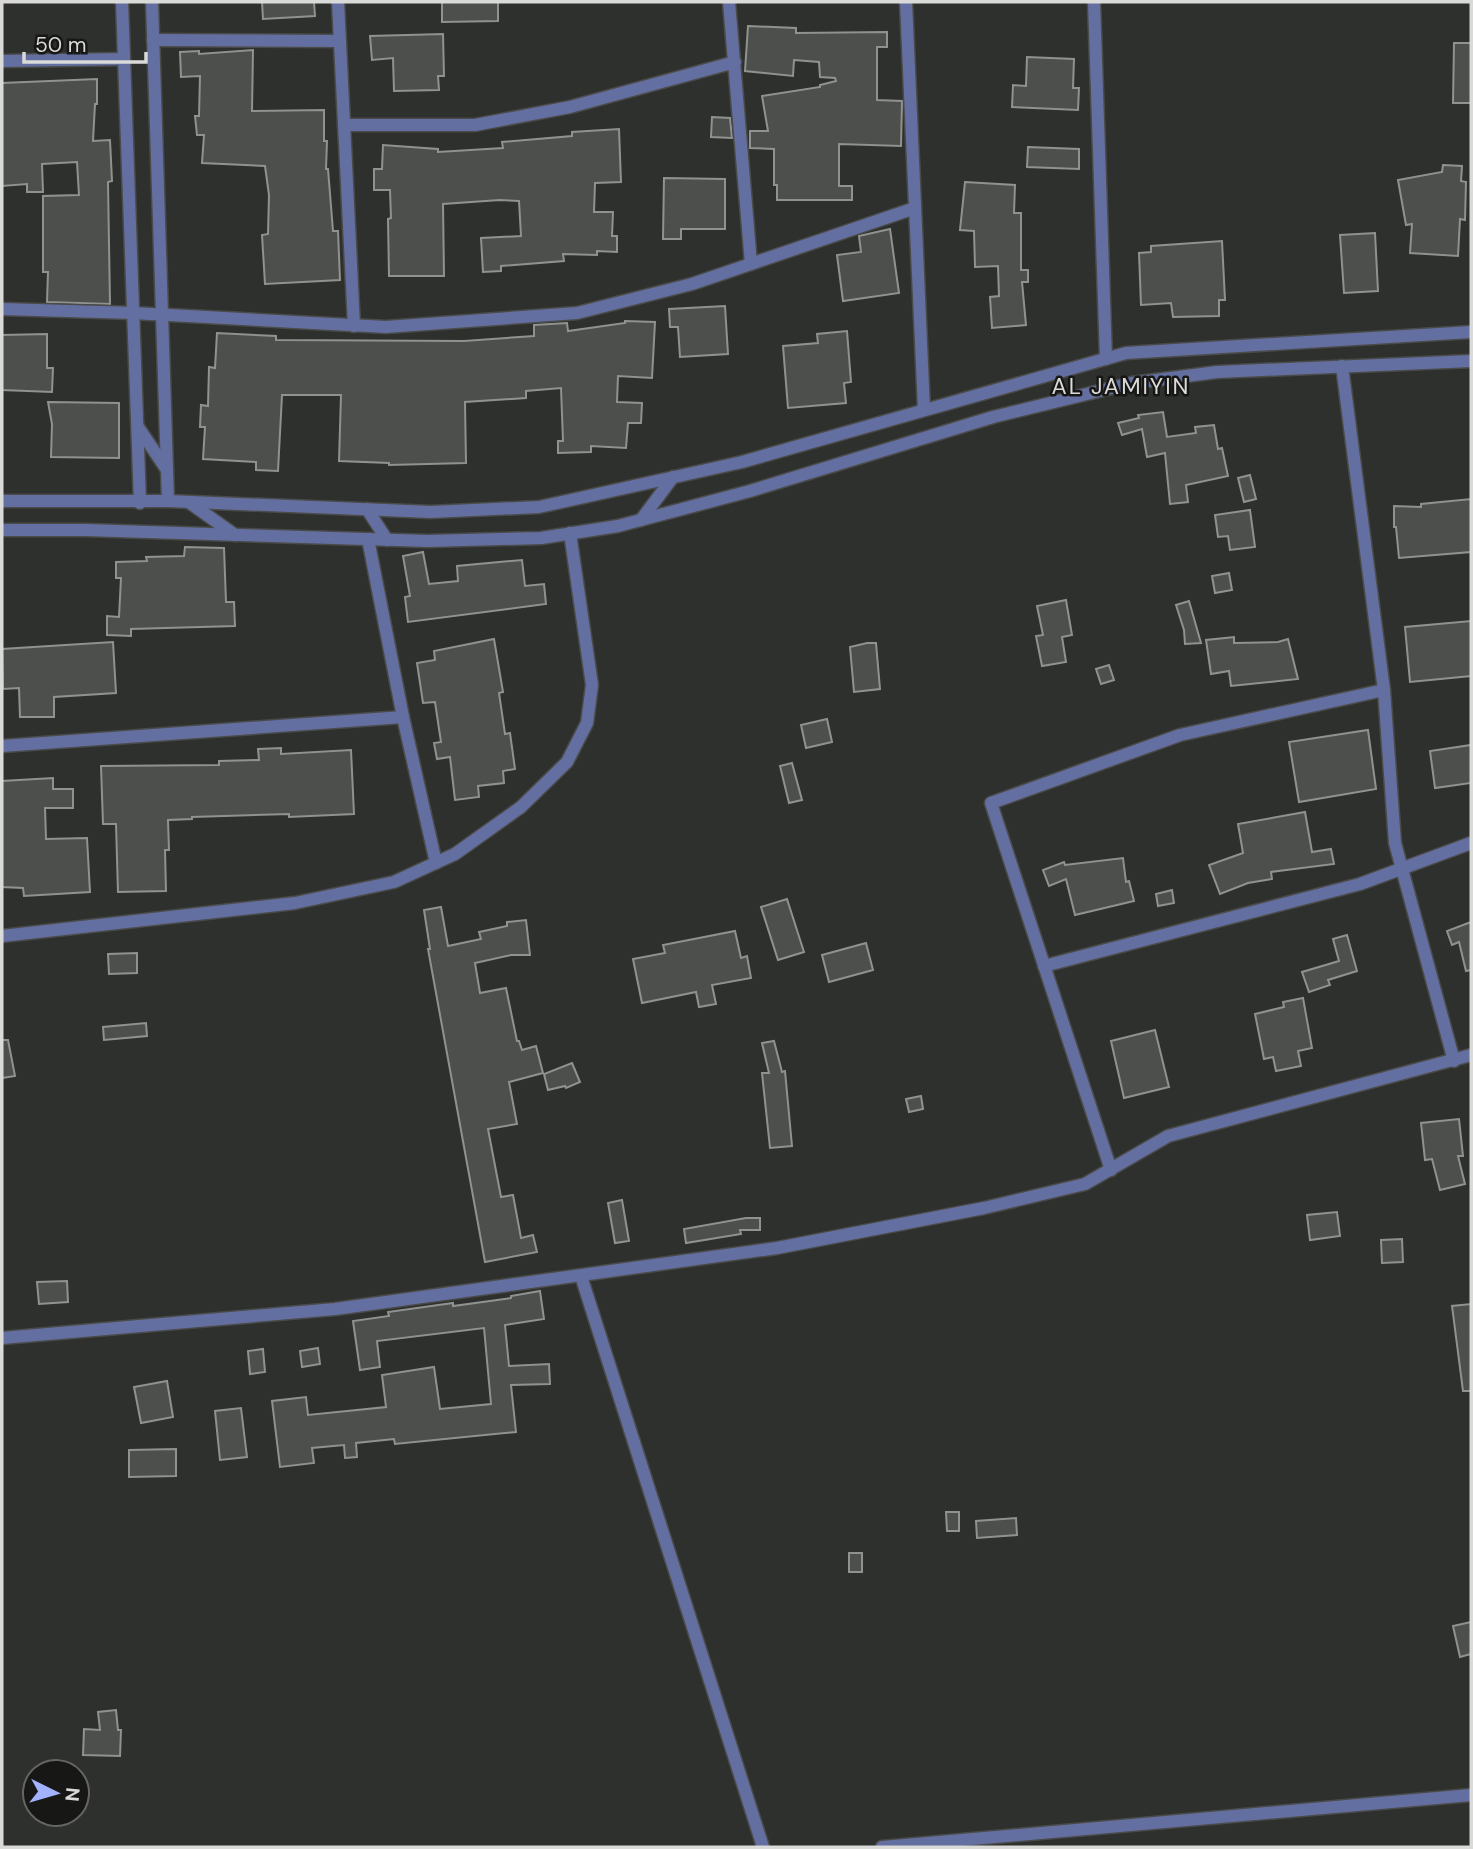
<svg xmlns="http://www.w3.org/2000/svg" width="1473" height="1849" font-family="'DM Sans',sans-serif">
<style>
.building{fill:#4d4f4c;stroke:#8f928e;stroke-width:2}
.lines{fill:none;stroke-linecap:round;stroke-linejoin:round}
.minor-casing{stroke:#4a4b49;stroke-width:15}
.minor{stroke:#646fa1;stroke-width:12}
.labels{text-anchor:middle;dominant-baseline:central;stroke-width:5;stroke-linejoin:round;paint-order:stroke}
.neighbourhood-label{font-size:23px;letter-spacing:2px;fill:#dadbd9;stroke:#171816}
</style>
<rect width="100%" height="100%" fill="#2e302d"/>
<!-- building -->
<g class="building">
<path d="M262 2H314L315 16 263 19Z"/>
<path d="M442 2H498V21L442 22Z"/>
<path d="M748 26 796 28V33L887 32V47H877V100L902 101 901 146 839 144V186H852V200H777V185H774V149L750 148V131H768L762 96 820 87V85L836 81 835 78 820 77 819 62 794 60 793 76 745 71Z"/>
<path d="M443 34 444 76H438L439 90 394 91 393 58 372 60 370 36Z"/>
<path d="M1454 43H1471V103H1453Z"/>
<path d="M253 50 252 111 324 110V141H327L326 169H328L333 231H338L340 280 265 284 262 235 268 234 269 195 265 166 202 163 204 135H197L195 116H199L200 76 181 77 180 52 199 51V54Z"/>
<path d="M1027 57 1074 59 1073 88H1079L1078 110 1012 107 1013 85 1026 86Z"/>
<path d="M97 79V104H95L93 141 110 140 112 181 108 182 110 304 47 302 48 272H43V196L79 195 77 162 42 164 43 192H27V184L2 186V83Z"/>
<path d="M712 117 730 118 732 138 711 137Z"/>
<path d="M619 129 621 182 595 183 594 212H613L612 236H617V252L597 251V255L563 254 564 261 501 266V271L483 272 481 238 521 236 519 201 500 200 443 204 444 276H389L388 219 391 218 390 190H374V169H382L383 145 438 149V152L503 148 502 142 572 136V132Z"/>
<path d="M1028 147 1079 149V169L1027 167Z"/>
<path d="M1443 165 1462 166 1461 181 1466 182 1465 220 1460 219 1458 256 1410 253 1412 224 1406 225 1398 180 1442 172Z"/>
<path d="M664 178 725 179V229H681V239H663Z"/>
<path d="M965 182 1015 185 1014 213H1021V270H1028V282H1022L1026 325 992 328 990 297 999 296 998 266 975 267 974 231 960 230Z"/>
<path d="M890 229 899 293 843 301 837 255 861 252 859 236Z"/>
<path d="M1375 233 1378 291 1344 293 1340 235Z"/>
<path d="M1222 241 1225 300H1219V316L1173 317 1171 303 1141 305 1139 253 1151 252V246Z"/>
<path d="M725 306 728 354 680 357 678 327H670L669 309Z"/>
<path d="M625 321 655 322 652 378 618 376 617 402 642 403 641 423H628L626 448 591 446V452L558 453V441H563L561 388 526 391V398L465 402 466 463 389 465V463L339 461 341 395H282L278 471 256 470V462L203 459 205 427H200L201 405 208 406 209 367 215 368 217 333 276 336V340L464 341 534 336V325L567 323 568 331 625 323Z"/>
<path d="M847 331 851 382 844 383 846 403 788 408 783 346 818 343 817 334Z"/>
<path d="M47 334V368H53L52 392 2 390V335Z"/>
<path d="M48 402 119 403V458L51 457 52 424Z"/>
<path d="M1163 412 1167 437 1196 433 1195 427 1214 425 1218 449 1222 448 1228 476 1186 485 1188 502 1170 504 1165 453 1147 457 1142 429 1122 435 1118 423 1139 418 1138 415Z"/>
<path d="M1250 475 1256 499 1244 502 1238 478Z"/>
<path d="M1471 499V552L1399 558 1396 527H1394V506L1421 507V504Z"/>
<path d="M1250 510 1255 547 1230 550 1228 536 1218 537 1215 515Z"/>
<path d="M185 547 224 548 226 602H234L235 626 131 629V636L107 635V616L119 617 121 578H116V562L147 561 146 557 184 556Z"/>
<path d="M423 552 429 584 458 581 457 566 522 560 525 586 544 584 546 604 408 622 405 597 410 596 403 556Z"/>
<path d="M1229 573 1232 590 1215 593 1212 576Z"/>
<path d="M1066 600 1072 635 1062 637 1066 662 1042 666 1036 636 1043 635 1037 606Z"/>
<path d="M1189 601 1201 643 1185 644 1184 630 1176 605Z"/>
<path d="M1471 621V676L1410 682 1405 627Z"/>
<path d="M1234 637V643L1278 642 1288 639 1298 679 1231 686 1229 671 1211 674 1206 640Z"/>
<path d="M494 639 503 692 499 693 505 734 510 733 515 769 503 771 504 783 478 786 479 797 455 800 450 757 437 759 434 743 441 742 435 702 423 703 417 663 435 660 434 651Z"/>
<path d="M113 642 116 693 54 697V717H20L19 688 3 689 2 649Z"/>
<path d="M867 643H876L880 689 854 692 850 647Z"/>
<path d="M1109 665 1114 680 1101 684 1096 669Z"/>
<path d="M827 719 832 742 806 748 801 725Z"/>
<path d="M1368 730 1376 789 1299 802 1289 742Z"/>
<path d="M1471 745V783L1435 788 1430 751Z"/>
<path d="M281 748V754L351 750 354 814 289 817V814L192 817V819L168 820 169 850H165L166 891 118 892 116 824H103L101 766 219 765V761L259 760 258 749Z"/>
<path d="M792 763 802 800 789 803 780 766Z"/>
<path d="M53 778V789H73V808H45L46 839 87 838 90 892 24 896 23 888 2 887V781Z"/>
<path d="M1305 812 1312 852 1331 849 1334 864 1271 872 1272 879 1248 883 1220 894 1209 865 1243 853 1238 824Z"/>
<path d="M1123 858 1126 882 1129 881 1134 901 1075 915 1066 879 1049 886 1043 870 1064 862 1065 865Z"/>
<path d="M1172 890 1174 903 1158 906 1156 894Z"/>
<path d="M787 899 804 952 778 960 761 907Z"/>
<path d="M441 907 448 946 481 939 479 932 507 926V922L526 920 530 955H511L475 963 480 993 506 988 517 1041H519L522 1050 536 1046 543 1073 509 1082 517 1124 488 1129 501 1197 513 1195 521 1238 533 1235 537 1252 485 1262 428 949H430L424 910Z"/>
<path d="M1471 922V970L1466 971 1459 942 1452 945 1447 931Z"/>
<path d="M735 931 741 958 747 956 751 978 712 985 716 1004 699 1007 696 992 642 1003 633 959 665 953 663 945Z"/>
<path d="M1347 935 1357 971 1328 980 1330 985 1309 992 1302 972 1339 961 1333 939Z"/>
<path d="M866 943 873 970 829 982 822 955Z"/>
<path d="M137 953V973L109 974 108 954Z"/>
<path d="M1303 998 1312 1048 1298 1051 1301 1066 1276 1071 1273 1057 1264 1059 1255 1014 1284 1007 1283 1002Z"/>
<path d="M146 1023 147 1036 104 1040 103 1027Z"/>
<path d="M1155 1030 1169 1087 1124 1098 1111 1041Z"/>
<path d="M2 1040H8L15 1076 2 1078Z"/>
<path d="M774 1041 782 1072 785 1071 792 1146 770 1148 762 1073H769L762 1043Z"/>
<path d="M572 1063 580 1082 566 1088 565 1086 548 1090 544 1074Z"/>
<path d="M921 1096 923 1109 909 1112 906 1099Z"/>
<path d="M1459 1119 1463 1156H1458L1465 1184 1440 1190 1432 1159 1425 1160 1421 1123Z"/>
<path d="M622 1200 629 1241 615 1243 608 1203Z"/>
<path d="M1337 1212 1340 1236 1310 1240 1307 1215Z"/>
<path d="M746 1218H760V1230H740L741 1234 686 1243 684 1229Z"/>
<path d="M1402 1239 1403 1262 1382 1263 1381 1240Z"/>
<path d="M67 1281 68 1302 39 1304 37 1282Z"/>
<path d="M540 1291 544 1319 505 1325 509 1366 549 1364 550 1384 511 1385 516 1432 395 1444 394 1439 356 1443 357 1457 345 1458 344 1445 312 1448 314 1463 280 1467 272 1401 306 1397 308 1415 386 1407 382 1375 434 1367 440 1409 491 1404 484 1328 377 1341 380 1367 360 1370 353 1321 389 1316 388 1312 453 1303V1306L511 1298V1296Z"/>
<path d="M1471 1304V1391H1463L1452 1306Z"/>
<path d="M318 1348 320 1364 302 1367 300 1351Z"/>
<path d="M263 1349 265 1372 250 1374 248 1351Z"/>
<path d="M167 1381 173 1417 141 1423 134 1387Z"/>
<path d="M241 1408 247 1457 220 1460 215 1411Z"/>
<path d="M176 1449V1476L129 1477V1450Z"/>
<path d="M946 1512H959V1531H947Z"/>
<path d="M1016 1518 1017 1535 977 1538 976 1521Z"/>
<rect x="849" y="1553" width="13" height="19"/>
<path d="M1471 1622V1654L1460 1657 1453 1626Z"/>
<path d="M116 1710 118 1730H121L120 1756 83 1755 84 1729 100 1730 98 1712Z"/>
</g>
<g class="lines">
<defs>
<g id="minor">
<path d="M122 2 140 503"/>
<path d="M152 2 168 501"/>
<path d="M338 2 354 326"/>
<path d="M729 2 751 264"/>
<path d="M906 2 924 410"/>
<path d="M1094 2 1106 359"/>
<path d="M153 40 340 41"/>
<path d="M2 61 123 59"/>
<path d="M344 125H475L570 107 735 62"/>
<path d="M2 309 133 313 386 327 577 313 692 284 915 208"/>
<path d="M1342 366 1384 690 1395 843 1454 1061"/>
<path d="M138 427 167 470"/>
<path d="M2 501H168L431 512 539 507 742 462 1126 353 1471 332"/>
<path d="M190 503 235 535"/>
<path d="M367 509 387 540"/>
<path d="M641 520 673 477"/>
<path d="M2 530H86L428 541 541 538 618 526 750 491 993 417 1132 383 1217 372 1471 361"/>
<path d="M368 539 403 717 436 863"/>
<path d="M2 746 403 717"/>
<path d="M2 936 295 903 394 882 455 854 521 807 567 762 587 723 592 685 570 533"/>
<path d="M1044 966 1360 884 1471 843"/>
<path d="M1111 1170 991 803 1180 735 1384 690"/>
<path d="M581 1276 763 1847"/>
<path d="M2 1338 335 1309 777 1248 984 1208 1085 1184 1168 1136 1471 1055"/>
<path d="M882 1847 1471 1795"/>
</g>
</defs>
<!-- minor casing -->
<use href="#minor" class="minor-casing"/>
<!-- minor -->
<use href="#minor" class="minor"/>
</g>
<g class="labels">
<!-- neighbourhood labels -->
<g class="neighbourhood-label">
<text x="1121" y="386">AL JAMIYIN</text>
</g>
</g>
<!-- border -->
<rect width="1473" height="1849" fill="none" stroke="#dadbd9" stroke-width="7"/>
<!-- north arrow -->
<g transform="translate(56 1793) rotate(95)"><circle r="33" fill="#171816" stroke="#656664" stroke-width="2"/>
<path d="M0-5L12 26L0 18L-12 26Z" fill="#a2b2fd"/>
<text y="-10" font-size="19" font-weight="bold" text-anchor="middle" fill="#dadbd9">N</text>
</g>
<!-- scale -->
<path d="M24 52v10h122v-10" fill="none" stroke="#dadbd9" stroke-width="3.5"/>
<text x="35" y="52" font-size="21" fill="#dadbd9" stroke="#171816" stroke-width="5" paint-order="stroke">50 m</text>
</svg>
